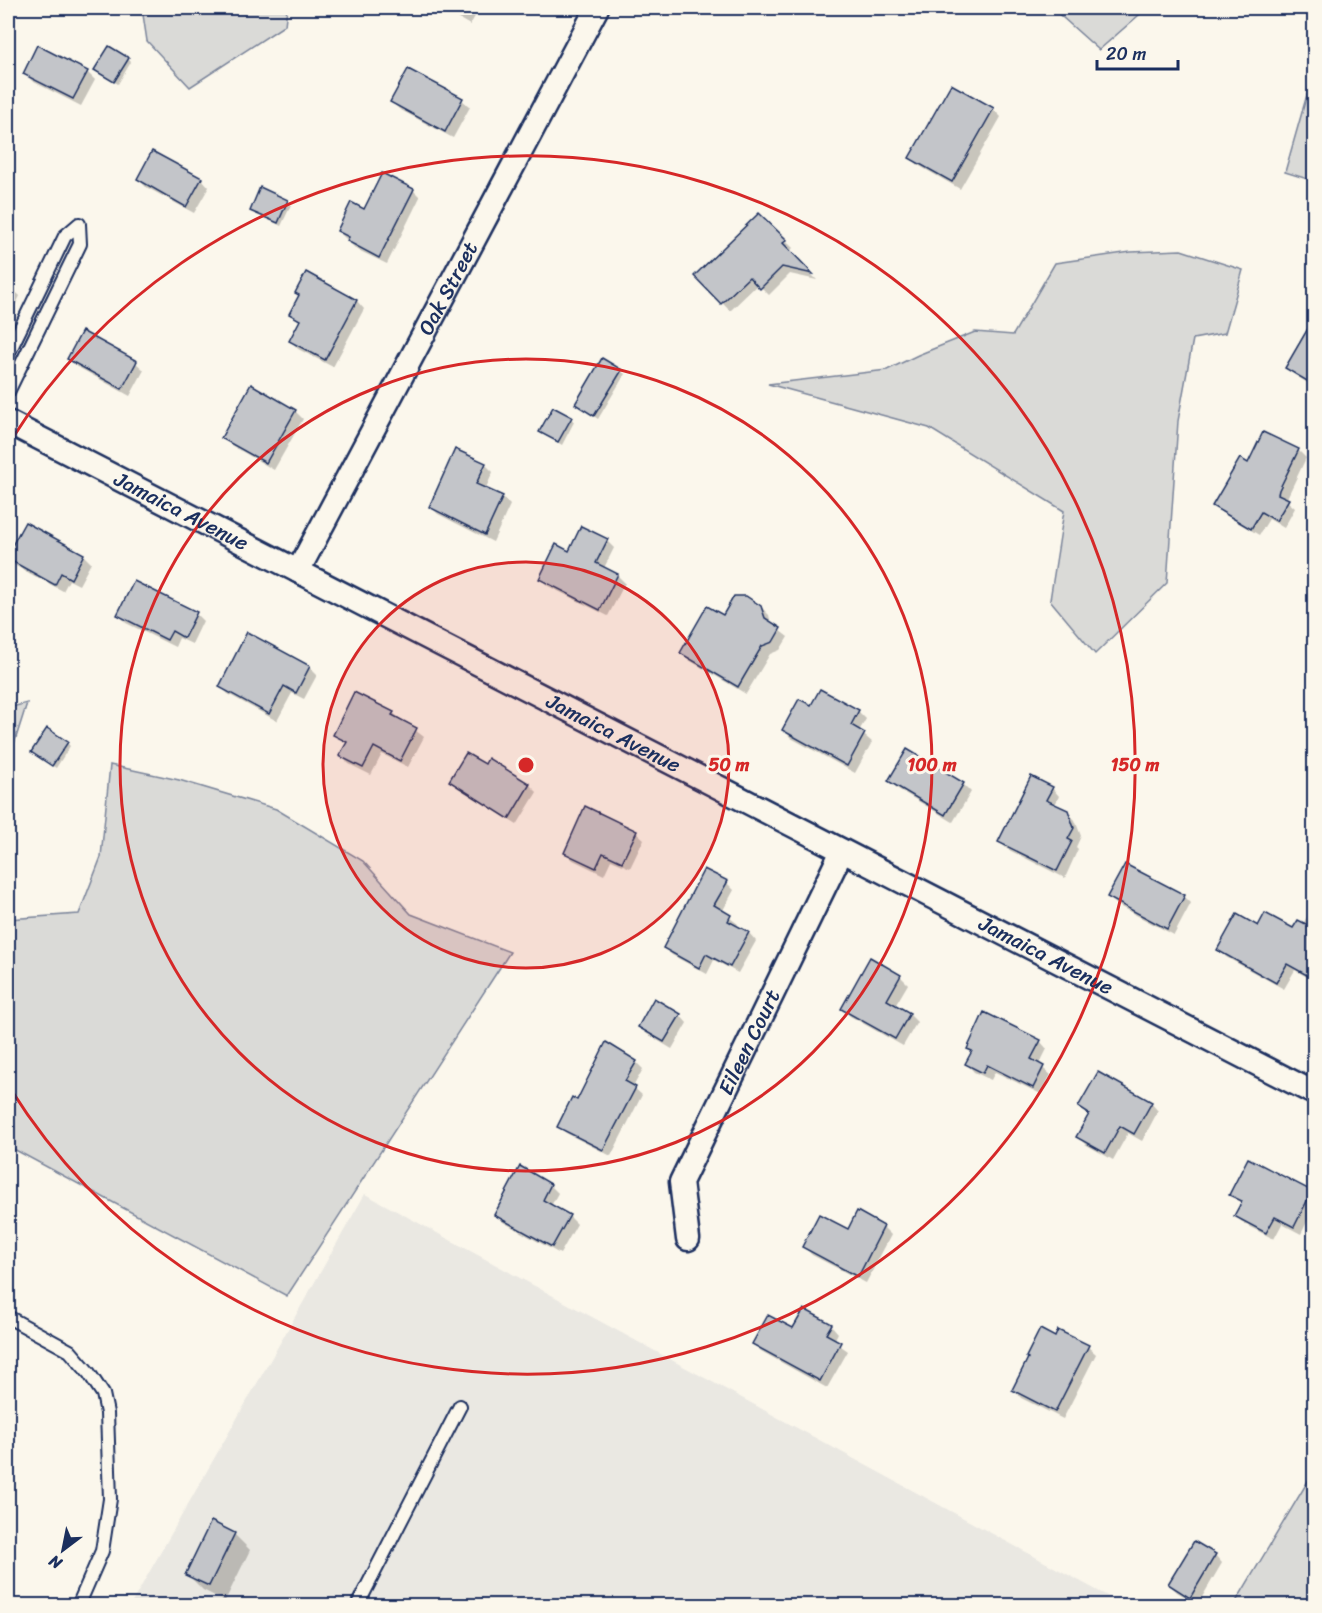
<svg xmlns="http://www.w3.org/2000/svg" width="1322" height="1613" font-family="Sriracha,sans-serif">
<style>
.built{fill:#eae8e2}
.green{fill:#dadad7;stroke:#7a849a;stroke-width:1.5}
.shadow{fill:#0003}
.building{fill:#c3c5c9;stroke:#1b2f5e;stroke-width:1.5}
.lines{fill:none;stroke-linecap:round;stroke-linejoin:round}
.lane-casing{stroke:#1b2f5e;stroke-width:16}
.street-casing{stroke:#1b2f5e;stroke-width:27}
.lane{stroke:#fbf7ec;stroke-width:12}
.street{stroke:#fbf7ec;stroke-width:22}
.ring{fill:none;stroke:#d62828;stroke-width:3}
.labels{text-anchor:middle;dominant-baseline:central;stroke-width:6;stroke-linejoin:round;paint-order:stroke}
.street-label{font-size:21px;fill:#1b2f5e;stroke:#fbf7ec}
.centre{fill:#d62828;stroke:#fbf7ec;stroke-width:3}
.ring-label{font-size:18px;text-anchor:middle;font-weight:bold;fill:#d62828;stroke:#fbf7ec;stroke-width:6;stroke-linejoin:round;paint-order:stroke}
</style>
<rect width="100%" height="100%" fill="#fbf7ec"/>
<filter id="ink" filterUnits="userSpaceOnUse"><feTurbulence type="fractalNoise" baseFrequency=".0167" numOctaves="2"/><feDisplacementMap in="SourceGraphic" scale="12" xChannelSelector="R" yChannelSelector="G"/><feConvolveMatrix kernelMatrix="1 2 1 2 8 2 1 2 1" color-interpolation-filters="sRGB"/></filter>
<g filter="url(#ink)">
<!-- built -->
<path class="built" d="M365 1194 1124 1605 130 1606Z"/>
<!-- green -->
<g class="green">
<path d="M142 8H287L285 25 190 87 147 41Z"/>
<path d="M1052 8H1147L1099 50Z"/>
<path d="M1314 70V181L1285 172Z"/>
<path d="M1181 250 1243 270 1225 333 1193 339 1178 421 1167 583 1095 654 1050 600 1064 511 929 428 768 384 887 370 918 355 975 332 1013 335 1055 263 1131 252Z"/>
<path d="M27 703 8 763V708Z"/>
<path d="M110 765 179 780 276 809 363 861 411 914 510 952 287 1296 8 1146V919L79 914 101 857Z"/>
<path d="M1314 1471V1605H1234Z"/>
</g>
<!-- shadow -->
<g class="shadow">
<path d="M440 8H480L470 25Z"/>
<path d="M128 59 131 62 118 84 100 73Z"/>
<path d="M87 72 95 80 81 106 32 81 25 73Z"/>
<path d="M462 100 470 107 453 138 399 109 392 102Z"/>
<path d="M993 109 1001 117 960 189 918 165 911 157Z"/>
<path d="M153 153 202 179 209 187 194 213 146 187 138 179Z"/>
<path d="M261 189 291 205 281 226 251 210Z"/>
<path d="M413 190 420 197 387 264 356 249 338 231 365 211Z"/>
<path d="M759 215 793 248 789 252 817 280 790 274 769 295 758 284 730 311 696 276Z"/>
<path d="M306 274 357 301 364 309 333 367 298 349 291 341 301 322 291 314 300 296 296 293Z"/>
<path d="M8 285 20 296 8 320Z"/>
<path d="M1314 321V387L1295 375 1287 368Z"/>
<path d="M83 333 136 363 144 370 130 396 76 366 69 358Z"/>
<path d="M621 371 625 374 598 419 576 404Z"/>
<path d="M295 411 303 419 274 470 231 445 223 438Z"/>
<path d="M571 418 574 422 562 445 541 432Z"/>
<path d="M1298 450 1306 458 1286 500 1295 508 1284 528 1269 519 1259 535 1222 513 1214 506 1249 465Z"/>
<path d="M485 464 493 472 485 490 502 497 510 505 493 542 438 514 431 507Z"/>
<path d="M26 524 83 555 91 563 79 585 69 580 63 591 14 565 8 558Z"/>
<path d="M607 541 614 548 604 568 617 575 625 583 608 616 548 586 541 579 570 553Z"/>
<path d="M761 607 769 615 771 624 788 637 780 650 770 654 746 694 689 660 681 653 723 617Z"/>
<path d="M196 614 203 621 192 644 179 638 175 647 126 623 119 615Z"/>
<path d="M248 634 309 667 317 675 304 699 292 693 277 721 228 694 220 686Z"/>
<path d="M858 711 866 719 859 731 872 742 855 773 791 738 784 730Z"/>
<path d="M393 713 424 737 408 767 382 754 371 775 349 764 341 756 347 744 335 734Z"/>
<path d="M67 743 70 746 56 768 36 755Z"/>
<path d="M489 760 530 785 537 792 517 825 458 788 451 781 485 766Z"/>
<path d="M890 781 963 784 971 792 953 822 898 789Z"/>
<path d="M1052 788 1059 796 1055 805 1067 811 1075 820 1081 836 1076 847 1078 849 1065 878 1007 849 1000 842Z"/>
<path d="M636 832 644 839 630 868 611 860 604 875 573 860 565 852Z"/>
<path d="M727 883 734 890 722 912 738 924 736 927 749 933 756 941 738 973 714 960 707 974 672 955 665 948Z"/>
<path d="M1184 896 1191 903 1174 935 1117 905 1109 897Z"/>
<path d="M1310 911 1314 914V981L1295 970 1284 989 1226 957 1219 949 1259 928 1294 931 1303 924Z"/>
<path d="M871 959 900 976 908 984 895 1006 909 1014 917 1022 903 1046 850 1016 843 1008Z"/>
<path d="M680 1015 687 1023 672 1049 647 1034 639 1026Z"/>
<path d="M1040 1041 1047 1049 1039 1065 1051 1075 1041 1094 995 1072 991 1080 974 1072 967 1064 973 1053 968 1049Z"/>
<path d="M606 1044 636 1062 643 1069 633 1087 642 1095 611 1156 566 1133 559 1127 577 1102Z"/>
<path d="M1151 1103 1158 1111 1142 1141 1128 1133 1113 1160 1085 1144 1078 1137 1090 1116 1080 1107Z"/>
<path d="M1249 1160 1314 1196V1208L1301 1234 1282 1224 1274 1239 1244 1224 1236 1216 1242 1204 1231 1194Z"/>
<path d="M521 1168 550 1185 558 1193 551 1206 569 1216 577 1224 560 1254 503 1222 496 1215Z"/>
<path d="M883 1227 891 1235 866 1283 812 1255 804 1247Z"/>
<path d="M831 1325 838 1333 834 1341 848 1351 827 1388 761 1351 754 1344 794 1331Z"/>
<path d="M1059 1332 1088 1347 1096 1354 1063 1419 1021 1398 1014 1390Z"/>
<path d="M234 1534 250 1550 225 1601 203 1590 187 1574Z"/>
<path d="M1215 1555 1222 1563 1198 1604 1177 1592 1169 1584Z"/>
</g>
<!-- building -->
<g class="building">
<path d="M37 45 88 71 73 99 23 74Z"/>
<path d="M109 46 129 58 114 82 94 70Z"/>
<path d="M408 69 463 98 445 132 390 102Z"/>
<path d="M951 84 994 108 952 182 909 158Z"/>
<path d="M152 151 202 178 186 207 137 179Z"/>
<path d="M382 173 414 189 379 258 347 241 349 237 337 231 351 202 364 209Z"/>
<path d="M260 187 288 200 278 223 250 211Z"/>
<path d="M759 213 787 240 783 243 813 274 782 267 760 289 749 277 721 304 694 276Z"/>
<path d="M306 272 357 300 325 360 289 341 300 320 289 314 299 295 295 293Z"/>
<path d="M1314 318V385L1285 368Z"/>
<path d="M82 331 137 361 122 389 67 359Z"/>
<path d="M602 358 622 370 594 416 575 404Z"/>
<path d="M251 384 296 410 266 463 221 438Z"/>
<path d="M553 407 572 417 558 442 539 432Z"/>
<path d="M1263 432 1299 449 1279 490 1278 494 1289 499 1276 521 1261 512 1251 529 1212 506 1240 458 1248 463Z"/>
<path d="M455 449 486 463 476 484 503 496 485 535 429 507Z"/>
<path d="M25 522 84 554 71 579 61 573 55 585 8 559V553Z"/>
<path d="M581 526 608 539 596 563 618 574 600 610 539 579 556 544 569 551Z"/>
<path d="M134 581 197 612 184 638 172 631 167 640 117 615Z"/>
<path d="M734 596H746L761 606 765 618 781 628 773 642 762 646 738 687 680 653 707 606 723 615Z"/>
<path d="M247 632 310 666 296 693 284 686 269 714 219 687Z"/>
<path d="M820 689 859 710 851 725 865 733 847 766 782 730 799 699 811 705Z"/>
<path d="M354 692 394 712 392 715 417 728 400 761 374 747 363 768 339 756 347 742 333 735Z"/>
<path d="M47 728 68 742 52 766 31 752Z"/>
<path d="M907 749 964 783 945 815 888 781Z"/>
<path d="M466 753 485 764 488 758 530 784 509 819 449 781Z"/>
<path d="M1031 776 1053 787 1046 800 1068 810 1074 828 1068 839 1072 841 1057 871 998 842Z"/>
<path d="M585 806 637 831 622 862 603 853 596 868 564 853Z"/>
<path d="M1125 864 1185 895 1167 929 1107 897Z"/>
<path d="M704 869 728 881 714 905 731 915 728 921 749 932 730 967 706 954 699 968 663 948Z"/>
<path d="M1265 913 1293 928 1298 920 1314 928V979L1287 964 1276 983 1217 950 1237 914 1258 926Z"/>
<path d="M870 957 901 975 887 1000 910 1013 895 1039 841 1009Z"/>
<path d="M654 998 681 1014 664 1042 638 1027Z"/>
<path d="M984 1012 1041 1040 1031 1059 1044 1066 1033 1088 987 1065 983 1073 965 1064 972 1051 967 1049Z"/>
<path d="M606 1042 637 1061 625 1081 636 1087 603 1150 557 1127 572 1097 577 1100Z"/>
<path d="M1098 1072 1152 1102 1134 1134 1120 1126 1105 1153 1076 1137 1089 1114 1078 1107Z"/>
<path d="M1248 1158 1312 1191 1294 1227 1275 1217 1266 1233 1234 1216 1242 1201 1229 1195Z"/>
<path d="M520 1166 551 1184 543 1200 570 1215 552 1247 494 1215Z"/>
<path d="M857 1211 884 1226 858 1277 802 1247 819 1214 848 1229Z"/>
<path d="M804 1309 832 1324 826 1334 841 1342 820 1381 752 1344 768 1315 793 1328Z"/>
<path d="M1040 1329 1055 1337 1058 1330 1089 1345 1055 1412 1012 1390 1028 1358 1026 1357Z"/>
<path d="M211 1521 235 1533 209 1586 185 1575Z"/>
<path d="M1194 1541 1216 1554 1190 1598 1168 1584Z"/>
</g>
<g class="lines">
<defs>
<g id="lane">
<path d="M8 354 65 236 79 224 80 244 8 392"/>
<path d="M8 1317 70 1351 89 1373 103 1394 107 1413 110 1499 102 1551 78 1606"/>
<path d="M357 1606 460 1406"/>
</g>
<g id="street">
<path id="s1" d="M8 422 1314 1093"/>
<path id="s2" d="M298 571 597 8"/>
<path id="s3" d="M688 1239 681 1182 842 851"/>
</g>
</defs>
<!-- lane casing -->
<use href="#lane" class="lane-casing"/>
<!-- street casing -->
<use href="#street" class="street-casing"/>
<!-- lane -->
<use href="#lane" class="lane"/>
<!-- street -->
<use href="#street" class="street"/>
</g>
</g>
<!-- distance rings -->
<circle cx="526" cy="765" r="203" fill="#d62828" fill-opacity=".12"/>
<g class="ring">
<circle cx="526" cy="765" r="203"/>
<circle cx="526" cy="765" r="406"/>
<path d="M10 442A609 609 0 1 1 10 1088"/>
</g>
<g class="labels">
<!-- street labels -->
<g class="street-label">
<text stroke="none"><textPath href="#s2" startOffset="320">Oak Street</textPath></text>
<text stroke="none"><textPath href="#s1" startOffset="195">Jamaica Avenue</textPath></text>
<text stroke="none"><textPath href="#s1" startOffset="681">Jamaica Avenue</textPath></text>
<text stroke="none"><textPath href="#s1" startOffset="1167">Jamaica Avenue</textPath></text>
<text stroke="none"><textPath href="#s3" startOffset="213">Eileen Court</textPath></text>
</g>
</g>
<circle cx="526" cy="765" r="9" class="centre"/>
<g class="ring-label">
<text x="729" y="771">50 m</text>
<text x="932" y="771">100 m</text>
<text x="1135" y="771">150 m</text>
</g>
<!-- margin -->
<rect width="1322" height="1613" fill="none" stroke="#fbf7ec" stroke-width="30"/>
<rect x="15" y="15" width="1292" height="1583" fill="none" stroke="#1b2f5e" stroke-width="2" filter="url(#ink)"/>
<!-- north arrow -->
<g transform="translate(63 1550) rotate(212)" stroke="#fbf7ec" stroke-width="4.5" paint-order="stroke">
<path d="M0-4.5L10 22L0 15L-10 22Z" fill="#1b2f5e"/>
<text y="-9" font-size="16" font-weight="bold" text-anchor="middle" fill="#1b2f5e">N</text>
</g>
<!-- scale -->
<path d="M1097 60v9h81v-9" fill="none" stroke="#1b2f5e" stroke-width="3"/>
<text x="1106" y="60" font-size="18" fill="#1b2f5e" stroke="#fbf7ec" stroke-width="4.5" paint-order="stroke">20 m</text>
</svg>
